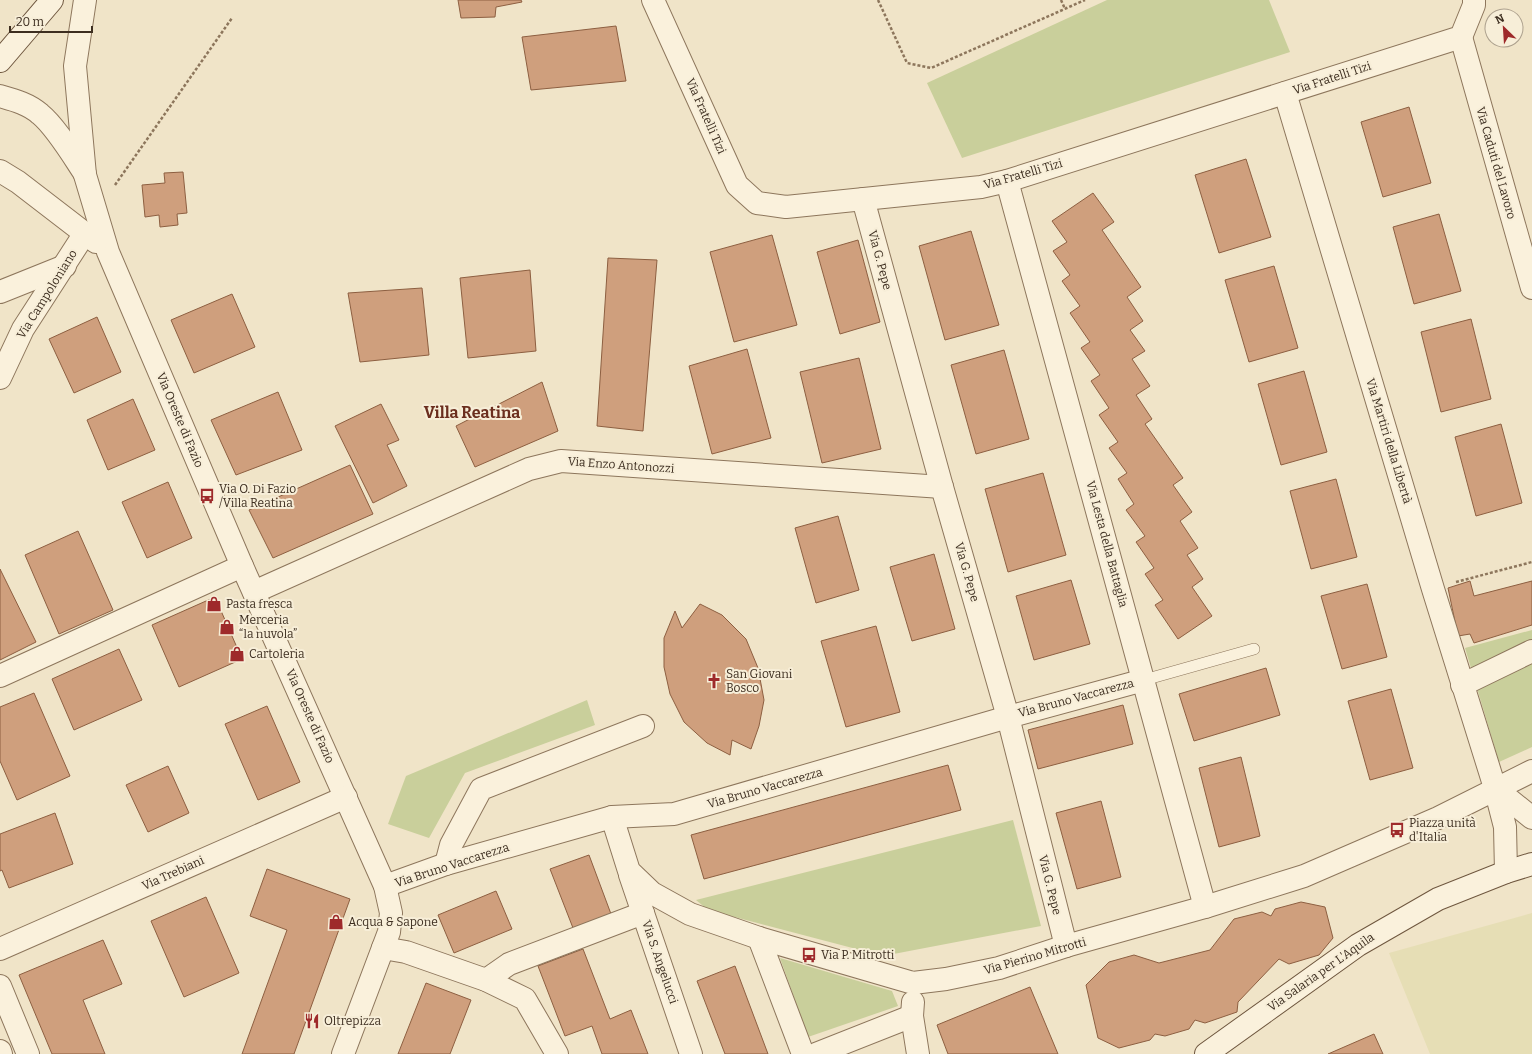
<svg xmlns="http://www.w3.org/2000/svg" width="1532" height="1054" font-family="Bitter,serif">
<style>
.farmland{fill:#e6deb5}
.green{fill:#c9cf9b}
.building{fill:#cf9f7d;stroke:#8d5f41}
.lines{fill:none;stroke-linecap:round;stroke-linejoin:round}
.lane-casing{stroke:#8d765c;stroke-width:12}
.street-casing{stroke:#8d765c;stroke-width:24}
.secondary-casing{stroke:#6f573f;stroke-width:24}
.path{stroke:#8d765c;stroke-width:2.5;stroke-dasharray:3 2;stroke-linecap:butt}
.lane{stroke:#faf1dc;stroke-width:11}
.street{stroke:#faf1dc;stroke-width:22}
.secondary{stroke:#faf1dc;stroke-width:22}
.labels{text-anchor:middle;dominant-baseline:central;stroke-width:4;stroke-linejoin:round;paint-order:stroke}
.street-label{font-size:12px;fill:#3d2e20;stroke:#f7eed8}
.poi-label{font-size:12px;fill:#3d2e20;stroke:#f7eed8;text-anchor:start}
.district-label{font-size:16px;font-weight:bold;fill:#6b2e1e;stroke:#f7eed8}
</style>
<rect width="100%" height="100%" fill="#f0e4c8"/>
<!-- farmland -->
<path class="farmland" d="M1532 913V1054H1430L1389 953Z"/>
<!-- green -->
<g class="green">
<path d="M1107 0H1269L1290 52 962 158 927 83Z"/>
<path d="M1532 630V747L1499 762 1465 648Z"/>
<path d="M587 700 595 725 465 773 429 838 388 824 406 776Z"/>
<path d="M1013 820 1041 926 883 956 708 910 696 900Z"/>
<path d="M780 958 892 991 898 1006 808 1037Z"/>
</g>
<!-- building -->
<g class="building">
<path d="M458 0H521L522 2 496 7 495 17 461 18Z"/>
<path d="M616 26 626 81 531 90 522 37Z"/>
<path d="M1409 107 1431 183 1383 197 1361 122Z"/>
<path d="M1246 159 1271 237 1219 253 1195 175Z"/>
<path d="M183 172 187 213 177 214 178 225 160 227 159 215 145 217 142 185 165 183 164 173Z"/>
<path d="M1093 193 1114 222 1102 230 1141 287 1127 297 1143 321 1130 330 1145 351 1132 359 1150 386 1136 395 1152 419 1145 424 1183 478 1173 485 1192 512 1180 521 1198 548 1187 555 1203 579 1192 587 1212 616 1178 639 1155 605 1163 600 1145 574 1154 568 1136 542 1145 536 1126 510 1134 504 1118 479 1127 473 1109 448 1118 442 1099 415 1109 408 1091 381 1100 375 1081 348 1090 342 1070 313 1080 306 1062 281 1070 275 1053 251 1067 242 1052 221Z"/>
<path d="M1439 214 1461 291 1414 304 1393 227Z"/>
<path d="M971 231 999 325 945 340 919 246Z"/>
<path d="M772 235 797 325 734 342 710 252Z"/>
<path d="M858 240 880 322 840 334 817 252Z"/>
<path d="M608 258 657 260 643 431 597 426Z"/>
<path d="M1274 266 1298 348 1249 362 1225 280Z"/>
<path d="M530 270 536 351 468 358 460 278Z"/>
<path d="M422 288 429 355 360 362 348 293Z"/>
<path d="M232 294 255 347 194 373 171 320Z"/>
<path d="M97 317 121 372 74 393 49 339Z"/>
<path d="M1471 319 1491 399 1441 412 1421 332Z"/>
<path d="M747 349 771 438 712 454 689 366Z"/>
<path d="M1004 350 1029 439 976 454 951 365Z"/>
<path d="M859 358 881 449 822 463 800 372Z"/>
<path d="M1304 371 1327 452 1281 465 1258 384Z"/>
<path d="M542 382 558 431 475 467 456 426Z"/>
<path d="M278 392 302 450 236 475 211 420Z"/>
<path d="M133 399 155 450 108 470 87 420Z"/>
<path d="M381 404 399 440 387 445 407 486 373 503 335 426Z"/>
<path d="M1501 424 1522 503 1476 516 1455 437Z"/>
<path d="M350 465 373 514 273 558 249 510Z"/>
<path d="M1043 473 1066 555 1008 572 985 489Z"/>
<path d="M1336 479 1357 557 1311 569 1290 491Z"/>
<path d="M168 482 192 538 147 558 122 502Z"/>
<path d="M838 516 859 590 816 603 795 528Z"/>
<path d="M78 531 113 610 59 634 25 555Z"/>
<path d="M934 554 955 629 912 641 890 567Z"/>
<path d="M0 569 36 642 0 660Z"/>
<path d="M1071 580 1090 644 1034 660 1016 596Z"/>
<path d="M1470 581 1474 596 1532 581V625L1474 643 1470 634 1458 636 1448 588Z"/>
<path d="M1367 584 1387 657 1342 669 1321 596Z"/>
<path d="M215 597 242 659 179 687 152 625Z"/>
<path d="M700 604 722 615 746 639 758 668 764 700 759 726 751 749 732 740 730 755 707 743 684 722 670 694 664 667V638L675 611 682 628Z"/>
<path d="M876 626 900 712 846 727 821 641Z"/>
<path d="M119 649 142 700 74 730 52 679Z"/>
<path d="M1266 668 1280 715 1194 741 1179 694Z"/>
<path d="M1391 689 1413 768 1370 780 1348 701Z"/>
<path d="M34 693 70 776 17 800 0 761V707Z"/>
<path d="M1123 705 1133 744 1038 769 1028 730Z"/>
<path d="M267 706 300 782 258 800 225 724Z"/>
<path d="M1241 757 1260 836 1219 847 1199 768Z"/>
<path d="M948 765 961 810 704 879 691 835Z"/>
<path d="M168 766 189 813 148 832 126 785Z"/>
<path d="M1101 801 1121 877 1077 889 1056 813Z"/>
<path d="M55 813 73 864 9 888 2 870 0 871V834Z"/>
<path d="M589 855 611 914 573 928 550 869Z"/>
<path d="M267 869 350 899 294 1054H242L287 930 250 916Z"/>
<path d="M496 891 512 929 454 953 438 915Z"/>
<path d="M206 897 239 973 184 997 151 921Z"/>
<path d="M1301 902 1325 907 1333 938 1319 955 1289 964 1279 959 1238 1002 1237 1012 1205 1023 1195 1020 1189 1029 1165 1036 1155 1034 1150 1040 1119 1048 1098 1038 1086 985 1109 962 1134 955 1159 963 1210 950 1234 919 1262 912 1271 916 1275 909Z"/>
<path d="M103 940 122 984 83 1000 105 1054H52L19 975Z"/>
<path d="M583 949 610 1019 631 1010 648 1054H602L592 1026 565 1036 538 966Z"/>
<path d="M735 966 768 1054H725L697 981Z"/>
<path d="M426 983 471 1000 450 1054H398Z"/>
<path d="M1030 987 1058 1054H948L937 1025Z"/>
<path d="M1374 1034 1383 1054H1328Z"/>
</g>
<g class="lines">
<defs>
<path id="lane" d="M1144 680 1254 649"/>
<g id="street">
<path d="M85 0 75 66 85 175 108 252 242 566 385 886 391 913 389 932 343 1054"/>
<path d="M653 0 737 185 757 203 786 207 981 187 1007 181 1461 37 1474 5V0"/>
<path d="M1461 37 1532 288"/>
<path d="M1285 93 1433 589 1495 788"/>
<path d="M0 96C14 100 29 104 40 114 56 127 73 156 85 174"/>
<path d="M0 171 18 182 96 242"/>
<path d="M1007 181 1205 907"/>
<path d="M863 199 942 487 1008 717 1066 946"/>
<path d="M0 292 65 266"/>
<path d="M0 378 23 329 85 233"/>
<path d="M254 592 529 469 561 461 942 487"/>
<path d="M0 676 242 566"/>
<path d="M1462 685 1532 651"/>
<path d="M612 817 629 871 652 893 690 914 759 938 913 983 946 979 999 968 1066 946 1205 907 1304 876 1438 818 1532 771"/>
<path d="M446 864 451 845 481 789 643 726"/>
<path d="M1506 872 1505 827 1495 788 1532 818"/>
<path d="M630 875 691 1054"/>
<path d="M385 886 446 864 612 817 674 814 1008 717 1144 680"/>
<path d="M759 938 803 1054"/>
<path d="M383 948 406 952 486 980 525 999 557 1054"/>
<path d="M0 949 346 797"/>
<path d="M486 980 509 964 643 913"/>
<path d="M0 986 28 1054"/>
<path d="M913 1002 912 1016 918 1054"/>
<path d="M0 1051 1 1054"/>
<path d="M816 1054 912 1016"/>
</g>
<g id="secondary">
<path d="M0 61 52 0"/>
<path d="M1206 1054 1358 945 1438 899 1506 872 1532 864"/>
</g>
</defs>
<!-- lane casing -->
<use href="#lane" class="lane-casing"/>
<!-- street casing -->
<use href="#street" class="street-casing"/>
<!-- secondary casing -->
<use href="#secondary" class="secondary-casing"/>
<!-- path -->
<g class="path">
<path d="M878 0 907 63 931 68 1085 0"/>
<path d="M1061 0 1065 9"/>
<path d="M115 185 232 18"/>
<path d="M1456 582 1532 562"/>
</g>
<!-- lane -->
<use href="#lane" class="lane"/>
<!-- street -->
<use href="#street" class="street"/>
<!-- secondary -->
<use href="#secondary" class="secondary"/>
</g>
<!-- icons -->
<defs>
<symbol id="bus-bare" viewBox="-9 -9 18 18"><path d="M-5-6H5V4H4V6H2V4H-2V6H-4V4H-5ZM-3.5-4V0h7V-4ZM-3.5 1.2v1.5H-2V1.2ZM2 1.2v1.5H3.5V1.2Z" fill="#9e2a2b" stroke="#f7eed8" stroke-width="2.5" paint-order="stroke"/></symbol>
<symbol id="shop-bare" viewBox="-9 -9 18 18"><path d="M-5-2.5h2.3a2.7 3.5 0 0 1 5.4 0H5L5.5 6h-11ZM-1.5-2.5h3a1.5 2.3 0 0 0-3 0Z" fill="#9e2a2b" stroke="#f7eed8" stroke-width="2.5" paint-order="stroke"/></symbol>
<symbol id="church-bare" viewBox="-9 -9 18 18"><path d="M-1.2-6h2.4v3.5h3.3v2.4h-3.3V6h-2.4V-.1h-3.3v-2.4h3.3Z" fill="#9e2a2b" stroke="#f7eed8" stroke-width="2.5" paint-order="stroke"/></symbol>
<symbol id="restaurant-bare" viewBox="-9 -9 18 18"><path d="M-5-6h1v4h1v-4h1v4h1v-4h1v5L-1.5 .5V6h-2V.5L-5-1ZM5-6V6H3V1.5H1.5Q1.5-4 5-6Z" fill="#9e2a2b" stroke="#f7eed8" stroke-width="2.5" paint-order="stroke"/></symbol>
</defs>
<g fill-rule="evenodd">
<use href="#bus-bare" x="196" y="485" width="22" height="22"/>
<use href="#shop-bare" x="203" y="593" width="22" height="22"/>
<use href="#shop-bare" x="216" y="616" width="22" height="22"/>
<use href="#shop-bare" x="226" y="643" width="22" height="22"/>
<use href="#church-bare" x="703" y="670" width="22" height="22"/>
<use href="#bus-bare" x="1386" y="819" width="22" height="22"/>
<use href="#shop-bare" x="325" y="911" width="22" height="22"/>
<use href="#bus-bare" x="798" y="944" width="22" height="22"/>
<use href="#restaurant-bare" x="301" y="1010" width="22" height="22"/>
</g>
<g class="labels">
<!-- street labels -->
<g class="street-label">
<text transform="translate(1332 78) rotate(-18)">Via Fratelli Tizi</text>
<text transform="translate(706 116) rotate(66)">Via Fratelli Tizi</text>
<text transform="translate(1496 163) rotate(74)">Via Caduti del Lavoro</text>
<text transform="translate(1023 174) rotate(-16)">Via Fratelli Tizi</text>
<text transform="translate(880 260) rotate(75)">Via G. Pepe</text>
<text transform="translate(47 294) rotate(-58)">Via Campoloniano</text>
<text transform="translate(180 420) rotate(67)">Via Oreste di Fazio</text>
<text transform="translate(1389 441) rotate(73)">Via Martiri della Libertà</text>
<text transform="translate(621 465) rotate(4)">Via Enzo Antonozzi</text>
<text transform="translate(1107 544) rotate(75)">Via Lesta della Battaglia</text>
<text transform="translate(967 572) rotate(74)">Via G. Pepe</text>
<text transform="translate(1076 698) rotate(-15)">Via Bruno Vaccarezza</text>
<text transform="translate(310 716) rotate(66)">Via Oreste di Fazio</text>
<text transform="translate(765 788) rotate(-16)">Via Bruno Vaccarezza</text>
<text transform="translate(452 865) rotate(-18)">Via Bruno Vaccarezza</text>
<text transform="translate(173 873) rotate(-24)">Via Trebiani</text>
<text transform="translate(1050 885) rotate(76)">Via G. Pepe</text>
<text transform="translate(1035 956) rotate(-16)">Via Pierino Mitrotti</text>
<text transform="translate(660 962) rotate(71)">Via S. Angelucci</text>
<text transform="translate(1321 972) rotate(-35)">Via Salaria per L'Aquila</text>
</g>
<!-- poi labels -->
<g class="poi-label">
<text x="219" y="489">Via O. Di Fazio<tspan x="219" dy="14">/Villa Reatina</tspan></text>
<text x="226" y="604">Pasta fresca</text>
<text x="239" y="620">Merceria<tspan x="239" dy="14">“la nuvola”</tspan></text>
<text x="249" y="654">Cartoleria</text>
<text x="726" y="674">San Giovani<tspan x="726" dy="14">Bosco</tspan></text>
<text x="1409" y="823">Piazza unità<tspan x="1409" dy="14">d'Italia</tspan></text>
<text x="348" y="922">Acqua &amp; Sapone</text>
<text x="821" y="955">Via P. Mitrotti</text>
<text x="324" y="1021">Oltrepizza</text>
</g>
<!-- district labels -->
<g class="district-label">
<text x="472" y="412">Villa Reatina</text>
</g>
</g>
<!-- north arrow -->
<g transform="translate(1504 28) rotate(335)"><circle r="19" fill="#f7eed8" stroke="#ada18e"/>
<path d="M0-3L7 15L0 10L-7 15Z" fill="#9e2a2b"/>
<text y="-6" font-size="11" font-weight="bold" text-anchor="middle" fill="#3d2e20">N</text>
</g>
<!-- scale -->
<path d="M10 26v6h82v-6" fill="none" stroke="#3d2e20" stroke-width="2"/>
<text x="16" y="26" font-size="12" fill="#3d2e20" stroke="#f7eed8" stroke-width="3" paint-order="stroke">20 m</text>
</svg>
